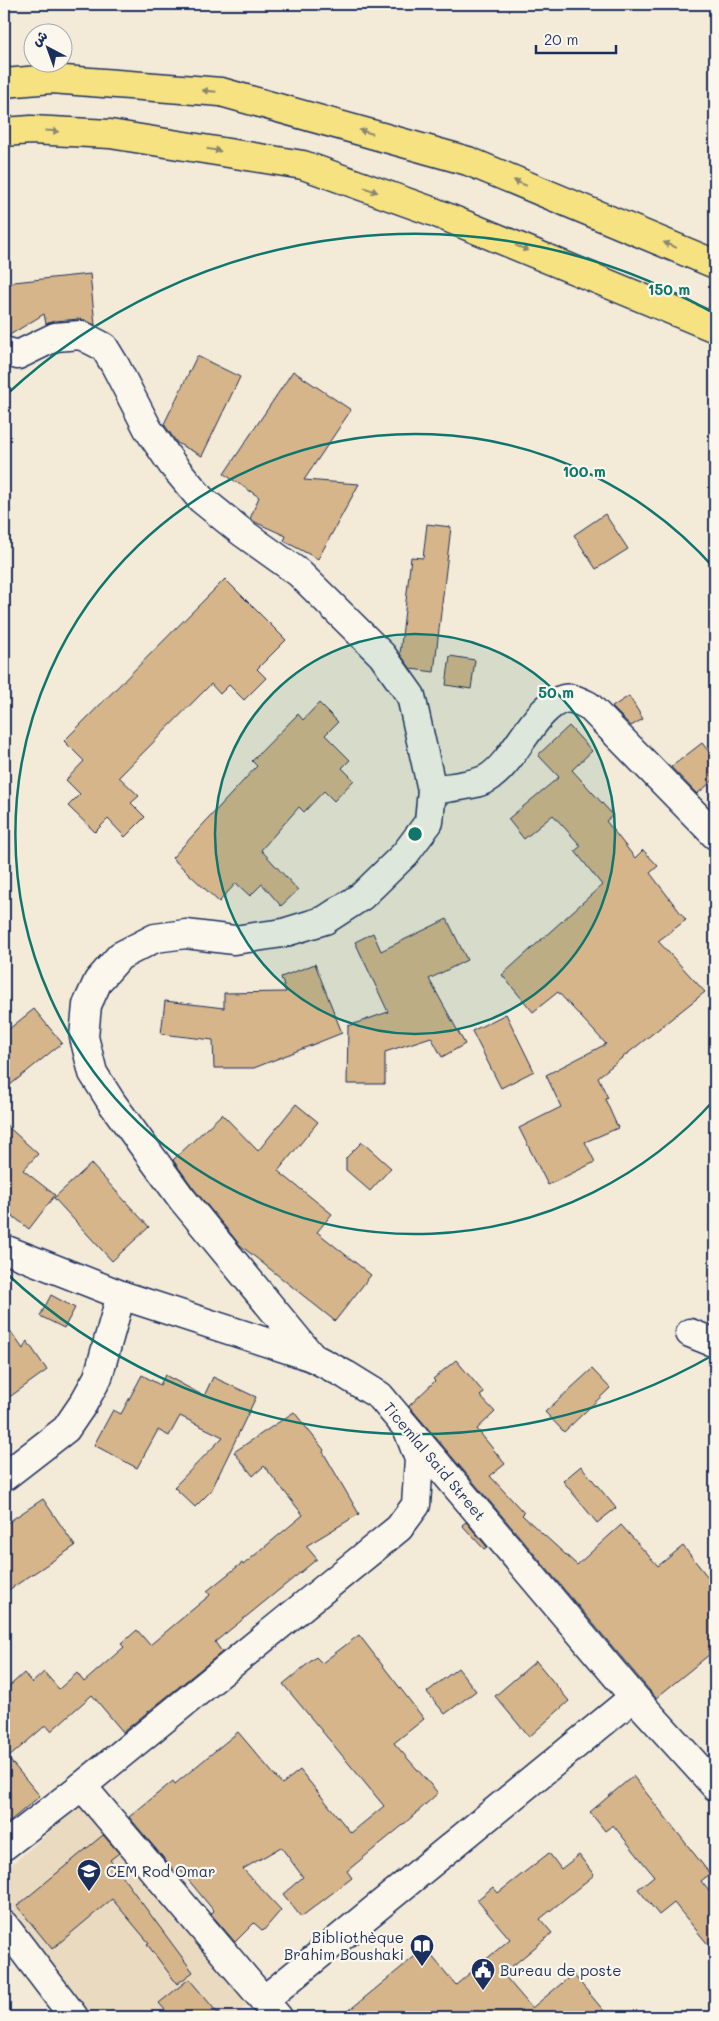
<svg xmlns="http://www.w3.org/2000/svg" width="719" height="2021" font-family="Mali,'Playpen Sans Arabic',sans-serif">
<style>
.built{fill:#eadac0}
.building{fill:#d5b589;stroke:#1b2f5e}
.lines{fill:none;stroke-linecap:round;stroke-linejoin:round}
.minor-casing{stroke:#1b2f5e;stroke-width:31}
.secondary-casing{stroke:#1b2f5e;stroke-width:31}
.trunk-casing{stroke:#1b2f5e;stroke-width:31}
.minor{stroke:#fbf7ec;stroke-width:28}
.secondary{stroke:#fbf7ec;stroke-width:28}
.trunk{stroke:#f7e281;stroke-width:28}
.oneway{fill:#898870}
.ring{fill:none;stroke:#0f766e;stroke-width:2.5}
.labels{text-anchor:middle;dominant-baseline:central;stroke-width:4.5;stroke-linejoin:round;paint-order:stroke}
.street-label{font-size:15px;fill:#1b2f5e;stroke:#fbf7ec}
.poi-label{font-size:15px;fill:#1b2f5e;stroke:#fbf7ec;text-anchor:start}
.centre{fill:#0f766e;stroke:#fbf7ec;stroke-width:2.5}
.ring-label{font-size:15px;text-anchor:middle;font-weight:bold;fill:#0f766e;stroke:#fbf7ec;stroke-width:4.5;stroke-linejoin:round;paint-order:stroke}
</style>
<rect width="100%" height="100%" fill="#f3ead8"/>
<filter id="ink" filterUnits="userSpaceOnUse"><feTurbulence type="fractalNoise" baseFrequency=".02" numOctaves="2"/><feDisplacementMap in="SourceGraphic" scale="10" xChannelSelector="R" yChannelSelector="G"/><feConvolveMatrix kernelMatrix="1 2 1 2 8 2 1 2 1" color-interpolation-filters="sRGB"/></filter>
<g filter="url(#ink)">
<!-- built -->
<path class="built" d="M95 1793 260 1996 231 2017H87L4 1913V1871Z"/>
<!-- building -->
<g class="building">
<path d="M90 274 95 325 80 319 54 321 46 324 44 314 8 336H4V288L14 282Z"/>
<path d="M197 356 240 377 202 456 177 443 164 424Z"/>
<path d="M293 371 351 410 304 480 359 484 318 559 284 541 286 536 257 523 250 519 259 497 224 474Z"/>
<path d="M605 514 628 549 596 569 574 535Z"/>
<path d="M427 524 451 527 434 672 411 669 400 654 411 557 423 558Z"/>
<path d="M225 579 286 640 257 669 266 678 244 700 229 685 220 694 211 684 119 777 139 796 131 803 145 817 125 837 108 819 95 832 68 806 80 794 66 780 84 761 64 741Z"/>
<path d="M450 656 475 660 471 689 446 685Z"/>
<path d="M629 696 643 719 631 726 612 707Z"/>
<path d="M319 703 338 722 325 735 350 760 342 768 354 780 334 801 324 791 304 812 299 807 261 850 298 890 281 906 262 884 250 896 236 883 219 902 172 858 257 766 252 761 298 714 303 720Z"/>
<path d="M569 726 592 751 572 770 613 815 606 821 635 858 643 850 658 866 650 873 686 920 658 941 705 992 598 1077 608 1098 605 1099 618 1128 585 1142 595 1162 548 1185 519 1128 561 1107 546 1075 606 1044 558 992 533 1012 502 975 602 885 575 851 581 846 553 815 524 839 508 819 559 777 538 755Z"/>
<path d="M702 743 715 759V779L697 794 671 767Z"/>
<path d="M447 919 467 960 429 979 465 1044 442 1057 431 1037 385 1052V1084H347L348 1026 388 1012 355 942 373 933 381 951Z"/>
<path d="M315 964 342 1033 254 1068H214L213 1040 161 1034 165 1001 224 1008V993L286 992 281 977Z"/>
<path d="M34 1009 62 1043 4 1090V1033Z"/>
<path d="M506 1014 534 1071 501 1088 472 1031Z"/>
<path d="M296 1104 318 1122 278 1171 332 1214 317 1232 371 1275 335 1321 240 1245 194 1189 173 1160 222 1114 258 1151Z"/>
<path d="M4 1123 38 1154 23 1170 55 1195 29 1229 4 1209Z"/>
<path d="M362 1142 391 1168 370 1191 346 1170V1158Z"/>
<path d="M91 1164 149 1227 112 1261 54 1198Z"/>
<path d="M51 1295 75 1308 64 1328 40 1316Z"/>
<path d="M4 1322 23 1349 27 1341 47 1370 4 1401Z"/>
<path d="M456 1360 484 1393 480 1396 495 1412 477 1429 505 1464 490 1476 524 1513 522 1515 577 1565 621 1525 658 1566 683 1546 715 1586V1650L656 1698 409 1406 435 1381 433 1379Z"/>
<path d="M592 1369 610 1388 564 1432 545 1412Z"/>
<path d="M142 1375 160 1385 165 1375 204 1396 213 1377 256 1397 211 1491 195 1507 174 1487 223 1437 180 1416 169 1436 158 1430 137 1468 94 1445 113 1410 121 1414Z"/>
<path d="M294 1412 324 1450 323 1452 359 1514 306 1546 317 1559 215 1642 222 1652 123 1732 92 1695 51 1731 46 1725 8 1758 40 1796 4 1826V1691L24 1673 32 1683 44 1672 59 1689 77 1673 84 1682 124 1647 121 1644 137 1630 150 1645 210 1595 207 1591 242 1563 243 1565 303 1515 264 1466 253 1476 234 1452Z"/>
<path d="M581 1466 616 1508 597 1523 563 1481Z"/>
<path d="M43 1499 75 1546 4 1593V1525Z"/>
<path d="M466 1522 487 1547 484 1549 462 1525Z"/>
<path d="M359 1635 424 1719 394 1743 438 1793 403 1825 347 1871 352 1878 301 1917 283 1894 303 1877 281 1847 243 1869 281 1910 263 1931 254 1923 235 1942 211 1914 214 1911 181 1871 177 1874 129 1817 173 1781 175 1784 238 1732 282 1784 300 1770 351 1833 384 1806 283 1684 316 1657 322 1663Z"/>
<path d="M536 1661 569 1701 529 1737 495 1696Z"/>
<path d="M458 1668 476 1691 445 1714 427 1692Z"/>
<path d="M633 1776 710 1874 701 1881 715 1899V1953L674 1903 659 1915 638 1889 654 1876 613 1825 605 1831 590 1812Z"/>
<path d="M103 1835 119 1853 110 1860 193 1972 177 1984 147 1944 149 1943 112 1899 52 1949 17 1906Z"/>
<path d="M549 1853 561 1869 579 1855 594 1875 540 1919 552 1933 503 1974 532 2008 573 1974 609 2017H341L425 1948 456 1985 510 1939 477 1900 493 1887 498 1893Z"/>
<path d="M189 1979 221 2017H171L159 2003Z"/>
</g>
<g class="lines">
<defs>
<g id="minor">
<path d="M4 351 18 355 55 337 81 335 104 347 115 365 148 429 172 464 201 499 243 533 299 573 382 655 411 696 432 790 429 822 405 854 362 896 325 920 283 933 234 940 186 934 155 938 120 956 98 981 87 1005 84 1037 93 1073 112 1103 182 1199 312 1357"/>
<path d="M432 790C448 787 475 786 488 778 515 762 535 705 564 699 573 697 581 702 589 706L715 835"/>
<path d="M690 1333 715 1343"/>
<path d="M4 1477 66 1429 83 1404 98 1377 121 1295"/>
<path d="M82 1786 278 2017"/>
<path d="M4 1846 82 1786 399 1528 416 1505 419 1459 408 1430"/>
<path d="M4 1925 74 2017"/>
<path d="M264 2000 634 1697"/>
</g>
<path id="secondary" d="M4 1249 121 1295 312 1357 346 1375 380 1396 634 1697 715 1786"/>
<g id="trunk">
<path d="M4 83 51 79 221 92 468 161 715 264"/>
<path d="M4 132 31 130 110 134 303 165 434 212 715 328"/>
</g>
</defs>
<!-- minor casing -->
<use href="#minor" class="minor-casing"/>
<!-- secondary casing -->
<use href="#secondary" class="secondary-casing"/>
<!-- trunk casing -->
<use href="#trunk" class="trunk-casing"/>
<!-- minor -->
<use href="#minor" class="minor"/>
<!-- secondary -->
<use href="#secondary" class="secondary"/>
<!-- trunk -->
<use href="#trunk" class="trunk"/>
</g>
<!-- one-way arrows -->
<defs><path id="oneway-solid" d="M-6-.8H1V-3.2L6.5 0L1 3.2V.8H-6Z" transform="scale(1.25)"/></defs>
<g class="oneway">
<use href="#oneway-solid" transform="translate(209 91) rotate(-175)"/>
<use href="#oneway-solid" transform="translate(52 131) rotate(3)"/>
<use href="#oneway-solid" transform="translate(366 132) rotate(-164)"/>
<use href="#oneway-solid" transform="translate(214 150) rotate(10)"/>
<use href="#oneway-solid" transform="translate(520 183) rotate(-157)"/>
<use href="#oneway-solid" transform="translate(371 190) rotate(19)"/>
<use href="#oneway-solid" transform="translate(670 245) rotate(-157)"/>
<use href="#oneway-solid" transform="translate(522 248) rotate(22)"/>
</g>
</g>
<!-- distance rings -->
<circle cx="415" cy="834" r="200" fill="#0f766e" fill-opacity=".12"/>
<g class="ring">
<circle cx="415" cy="834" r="200"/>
<path d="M715 1099A400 400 0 1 1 715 569"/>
<path d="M715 1354A600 600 0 0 1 6 1273M6 395A600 600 0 0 1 715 314"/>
</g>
<!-- icons -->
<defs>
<symbol id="school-pin" viewBox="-11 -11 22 30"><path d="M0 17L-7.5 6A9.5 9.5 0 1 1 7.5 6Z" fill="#1b2f5e" stroke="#fbf7ec"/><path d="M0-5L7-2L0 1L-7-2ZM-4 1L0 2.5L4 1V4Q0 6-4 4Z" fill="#fff"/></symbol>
<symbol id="library-pin" viewBox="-11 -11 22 30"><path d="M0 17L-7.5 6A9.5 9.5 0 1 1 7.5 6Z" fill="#1b2f5e" stroke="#fbf7ec"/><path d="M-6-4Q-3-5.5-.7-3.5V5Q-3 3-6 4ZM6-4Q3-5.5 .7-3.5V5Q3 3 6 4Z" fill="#fff"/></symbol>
<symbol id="civic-pin" viewBox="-11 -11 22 30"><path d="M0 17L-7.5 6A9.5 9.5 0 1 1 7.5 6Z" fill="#1b2f5e" stroke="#fbf7ec"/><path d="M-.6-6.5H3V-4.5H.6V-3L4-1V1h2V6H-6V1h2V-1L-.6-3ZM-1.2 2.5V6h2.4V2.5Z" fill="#fff"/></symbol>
</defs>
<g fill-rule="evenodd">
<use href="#school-pin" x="75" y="1857" width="28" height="38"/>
<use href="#library-pin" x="408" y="1932" width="28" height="38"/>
<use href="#civic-pin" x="469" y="1956" width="28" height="38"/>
</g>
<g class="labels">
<!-- street labels -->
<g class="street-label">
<text transform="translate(435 1461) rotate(50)">Ticemlal Said Street</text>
</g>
<!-- poi labels -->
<g class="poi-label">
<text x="106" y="1871">CEM Rod Omar</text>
<text x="404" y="1937" text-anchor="end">Bibliothèque<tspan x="404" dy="17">Brahim Boushaki</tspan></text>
<text x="500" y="1970">Bureau de poste</text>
</g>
</g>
<circle cx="415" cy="834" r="8" class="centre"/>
<g class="ring-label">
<text x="669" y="295">150 m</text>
<text x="584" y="477">100 m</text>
<text x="556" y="698">50 m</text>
</g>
<!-- margin -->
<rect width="719" height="2021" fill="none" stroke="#fbf7ec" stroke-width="20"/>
<rect x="10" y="10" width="699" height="2001" fill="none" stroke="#1b2f5e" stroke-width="2" filter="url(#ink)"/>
<!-- north arrow -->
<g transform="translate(48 48) rotate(319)"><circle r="24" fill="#fbf7ec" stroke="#a1a7b3"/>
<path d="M0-4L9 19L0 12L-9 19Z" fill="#1b2f5e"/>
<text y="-8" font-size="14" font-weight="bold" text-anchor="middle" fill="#1b2f5e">ش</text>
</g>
<!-- scale -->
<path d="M536 45v8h80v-8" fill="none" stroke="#1b2f5e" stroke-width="2.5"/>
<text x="544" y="45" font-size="15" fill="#1b2f5e" stroke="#fbf7ec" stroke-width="4" paint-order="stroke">20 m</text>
</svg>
